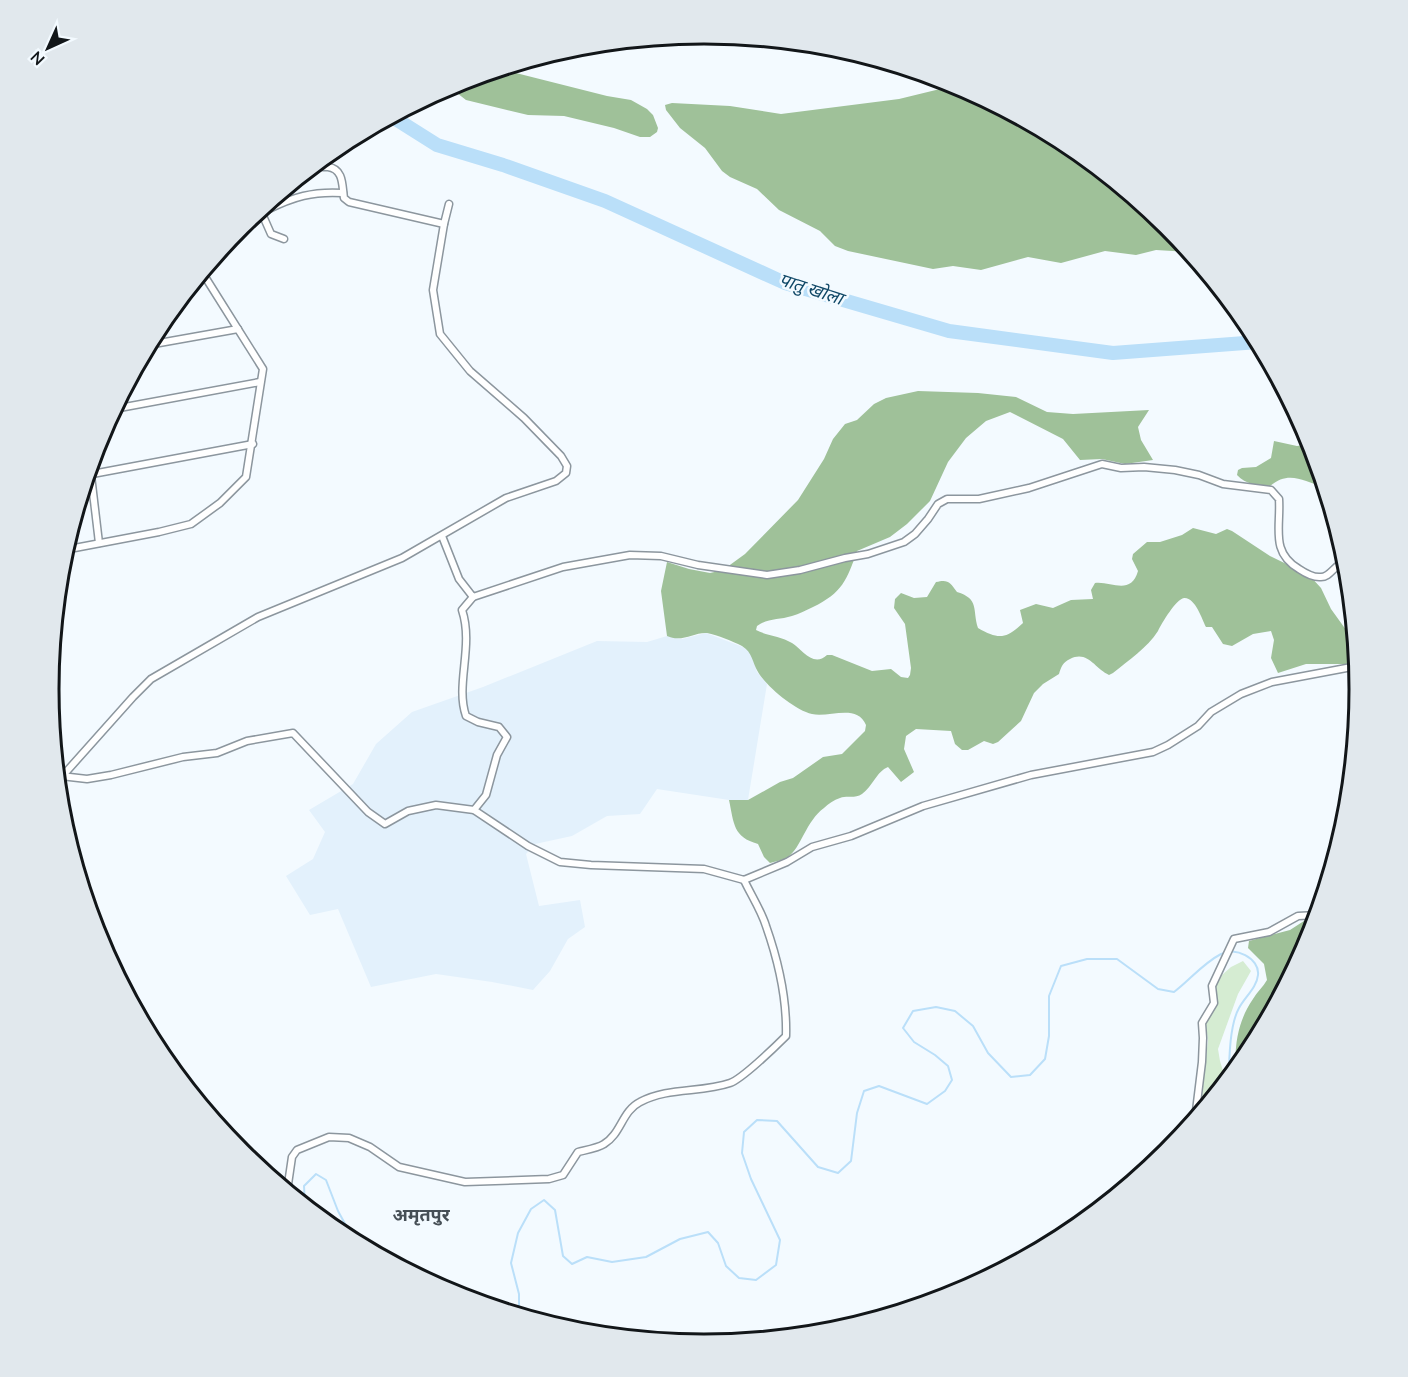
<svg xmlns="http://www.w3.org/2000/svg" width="1408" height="1377" font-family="'Nunito Sans','Noto Sans Devanagari',sans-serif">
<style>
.built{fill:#e3f1fc}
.green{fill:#d5ecd2}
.forest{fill:#9fc199}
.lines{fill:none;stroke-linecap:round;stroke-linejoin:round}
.stream{stroke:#badff9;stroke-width:2}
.river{stroke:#badff9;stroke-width:14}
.minor-casing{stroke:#8c969e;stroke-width:9}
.minor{stroke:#fff;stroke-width:6}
.labels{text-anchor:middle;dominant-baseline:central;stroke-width:5;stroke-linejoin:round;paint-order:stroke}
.water-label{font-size:18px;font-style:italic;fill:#104867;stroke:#f3faff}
.neighbourhood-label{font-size:18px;font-weight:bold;fill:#464f56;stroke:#f3faff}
.rim{fill:none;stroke:#121619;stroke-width:3}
</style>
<rect width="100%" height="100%" fill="#f3faff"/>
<!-- built -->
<path class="built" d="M706 633 743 647 751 653 757 672 767 684 748 800H729L657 789 640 814 607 816 572 836 535 844 526 854 539 906 580 900 585 927 568 939 550 971 533 990 492 982 436 974 371 987 338 909 310 915 286 876 313 859 325 832 309 810 353 784 376 744 412 712 483 687 597 641 647 642 667 636 682 639Z"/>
<!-- green -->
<path class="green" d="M1243 961 1251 971 1238 994 1218 1049 1220 1061 1226 1081 1199 1114 1203 1090V1081L1208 1041 1206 1024 1217 1004 1216 986 1222 975 1231 967Z"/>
<!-- forest -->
<g class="forest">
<path d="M500 69 607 96 631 100 647 109 653 115 658 128 657 132 650 137H640L614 128 564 116 528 115 466 100 448 86Z"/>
<path d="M962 87 1068 144 1168 225 1189 252 1156 250 1136 255 1105 251 1061 263 1028 257 981 270 953 266 933 269 848 251 835 246 820 231 779 210 757 189 730 177 722 171 705 148 680 128 666 110 665 105 672 103 730 106 781 114 899 99 940 89Z"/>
<path d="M918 391 978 393 1016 397 1047 412 1073 414 1149 410 1138 427 1141 440 1153 460 1125 464 1102 459 1080 460 1063 439 1010 412 986 421 966 438 948 462 930 501 907 524 890 537 857 551C847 580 842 593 813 607 806 610 799 614 792 616 779 620 768 618 757 626L756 630C767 636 781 636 792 643 802 649 813 668 827 655H832L872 671 891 669 901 677 908 678 910 675 911 668 905 624 894 608 895 599 901 593 914 598 927 597 936 582C948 579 950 582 957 592 980 599 972 610 978 628 999 640 1006 639 1023 623L1020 610 1036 604 1053 608 1071 600 1093 599 1091 590 1095 583C1111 581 1131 596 1138 571L1132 559 1133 554 1147 542H1160L1182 535 1193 528 1216 534 1227 529 1232 531 1270 556 1309 575 1321 588 1331 609 1349 634 1353 642 1356 659 1349 664H1306L1278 673 1271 658 1274 640 1271 631 1253 634 1232 646 1223 644 1212 627H1206C1202 619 1195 597 1184 598 1176 599 1162 623 1158 631 1147 648 1129 660 1113 673L1109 675C1095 669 1088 650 1070 659 1063 662 1061 667 1059 674L1043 684 1034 693 1021 721 998 742 993 744 984 741 968 750H962L955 744 951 731 916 729 906 736 904 749 914 772 901 782 888 767C877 771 872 787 862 794 855 799 847 795 840 798 834 800 828 804 824 808 806 821 801 848 788 857 783 860 776 861 770 863L764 857 758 844C733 837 734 824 729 800H748L780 782 793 778 823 757 842 754 865 731 866 725C857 703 829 718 812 714 795 710 767 687 758 672 752 662 753 653 742 646 732 641 718 635 707 633 694 632 682 643 667 636L661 591 667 562 689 569 710 573 723 570 745 554 798 500 824 459 833 439 845 424 857 420 874 404 886 398Z"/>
<path d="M1274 441 1297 446 1312 444 1324 487C1303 481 1289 470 1270 486 1257 485 1246 485 1237 475L1238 470 1242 468 1256 467 1271 458Z"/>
<path d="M1307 919H1316L1309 940 1249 1053 1236 1068C1234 1044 1239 1019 1253 999 1257 992 1263 987 1267 980L1264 964 1248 948 1249 941 1290 930Z"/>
</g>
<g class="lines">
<!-- stream -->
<g class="stream">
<path d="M305 1205 304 1186 316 1174 326 1180 338 1211 355 1242"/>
<path d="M519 1314V1294L511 1263 518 1233 531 1209 544 1200 555 1210 563 1256 572 1264 587 1257 612 1262 646 1257 680 1239 708 1232 718 1243 726 1266 739 1278 756 1280 776 1265 780 1240 751 1179 742 1153 744 1132 757 1120 777 1121 818 1167 838 1173 851 1161 857 1113 864 1091 879 1086 927 1104 945 1091 952 1080 948 1066 935 1055 914 1042 903 1028 913 1011 936 1007 955 1011 973 1026 988 1053 1011 1077 1030 1075 1045 1059 1049 1036V996L1061 966 1087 959H1117L1158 989 1174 992C1190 980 1202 964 1221 954 1234 946 1260 958 1258 975 1257 987 1245 997 1239 1008 1230 1024 1229 1058 1229 1077"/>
</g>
<!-- river -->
<path class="river" d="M391 116 437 145 503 165 605 201 785 283 949 331 1113 353 1258 342"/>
<defs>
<g id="minor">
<path d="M314 165C319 167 322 167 328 167 344 169 342 186 344 198L349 202 444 224"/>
<path d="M260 209 267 210C293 197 313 191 343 193"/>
<path d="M260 209 271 234 284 239"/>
<path d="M148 345 238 329"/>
<path d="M114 409 260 382"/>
<path d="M90 467 99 543"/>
<path d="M87 475 253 444"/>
<path d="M442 536 459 579 473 597 563 567 630 555 661 556 698 565 767 575 800 570 845 558 868 554 904 542 915 534 928 519 938 504 947 499H979L1029 488 1102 464 1121 468 1144 467 1175 470 1199 475 1223 484 1271 490 1279 499C1281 527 1270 552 1299 569 1305 573 1313 578 1321 577 1331 577 1334 564 1347 561"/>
<path d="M64 550 159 532 191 524 220 503 246 477 263 369 202 272"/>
<path d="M473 597 462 610C474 646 455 685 466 716L478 722 499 727 507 737 497 755 486 795 474 810"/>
<path d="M61 776 87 779 111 775 183 757 217 753 247 741 293 733 368 812 385 824 408 811 436 805 474 810 528 846 560 862 591 865 704 869 744 880 787 862 812 847 851 836 923 806 1031 775 1153 752 1168 745 1198 726 1211 712 1241 694 1272 682 1357 666"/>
<path d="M58 781 133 697 151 679 258 617 402 558 506 498 556 481 566 473 567 466 561 456 524 418 470 371 440 334 433 290 444 224 449 204"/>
<path d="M1195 1119 1202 1062 1203 1038 1202 1023 1214 1003 1212 986 1234 939 1269 932 1298 916 1317 915"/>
<path d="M287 1191 292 1157 297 1150 329 1137 349 1138 370 1147 399 1167 465 1182 549 1179 563 1175 578 1152C586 1150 598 1148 604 1144 621 1134 622 1111 640 1102 668 1087 701 1093 730 1083 742 1079 776 1046 786 1036 787 1000 778 960 766 926 761 910 751 895 744 880"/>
<path d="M837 1330 971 1286"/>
</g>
</defs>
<!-- minor casing -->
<use href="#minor" class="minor-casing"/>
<!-- minor -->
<use href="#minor" class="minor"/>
</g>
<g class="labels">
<!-- water labels -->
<g class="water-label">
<text transform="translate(811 289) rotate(18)">पातु खोला</text>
</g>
<!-- neighbourhood labels -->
<g class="neighbourhood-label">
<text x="421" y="1215">अमृतपुर</text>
</g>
</g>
<!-- crop -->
<path d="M0 0H1408V1377H0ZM59 689a645 645 0 1 1 1290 0a645 645 0 1 1-1290 0Z" fill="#e1e8ed" fill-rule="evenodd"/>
<path class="rim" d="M59 689a645 645 0 1 1 1290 0a645 645 0 1 1-1290 0Z"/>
<!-- north arrow -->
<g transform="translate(48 48) rotate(225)" stroke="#f3faff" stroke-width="4.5" paint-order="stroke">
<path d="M0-4.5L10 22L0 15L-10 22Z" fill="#121619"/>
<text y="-9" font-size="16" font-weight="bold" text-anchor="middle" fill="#121619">N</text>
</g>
</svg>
